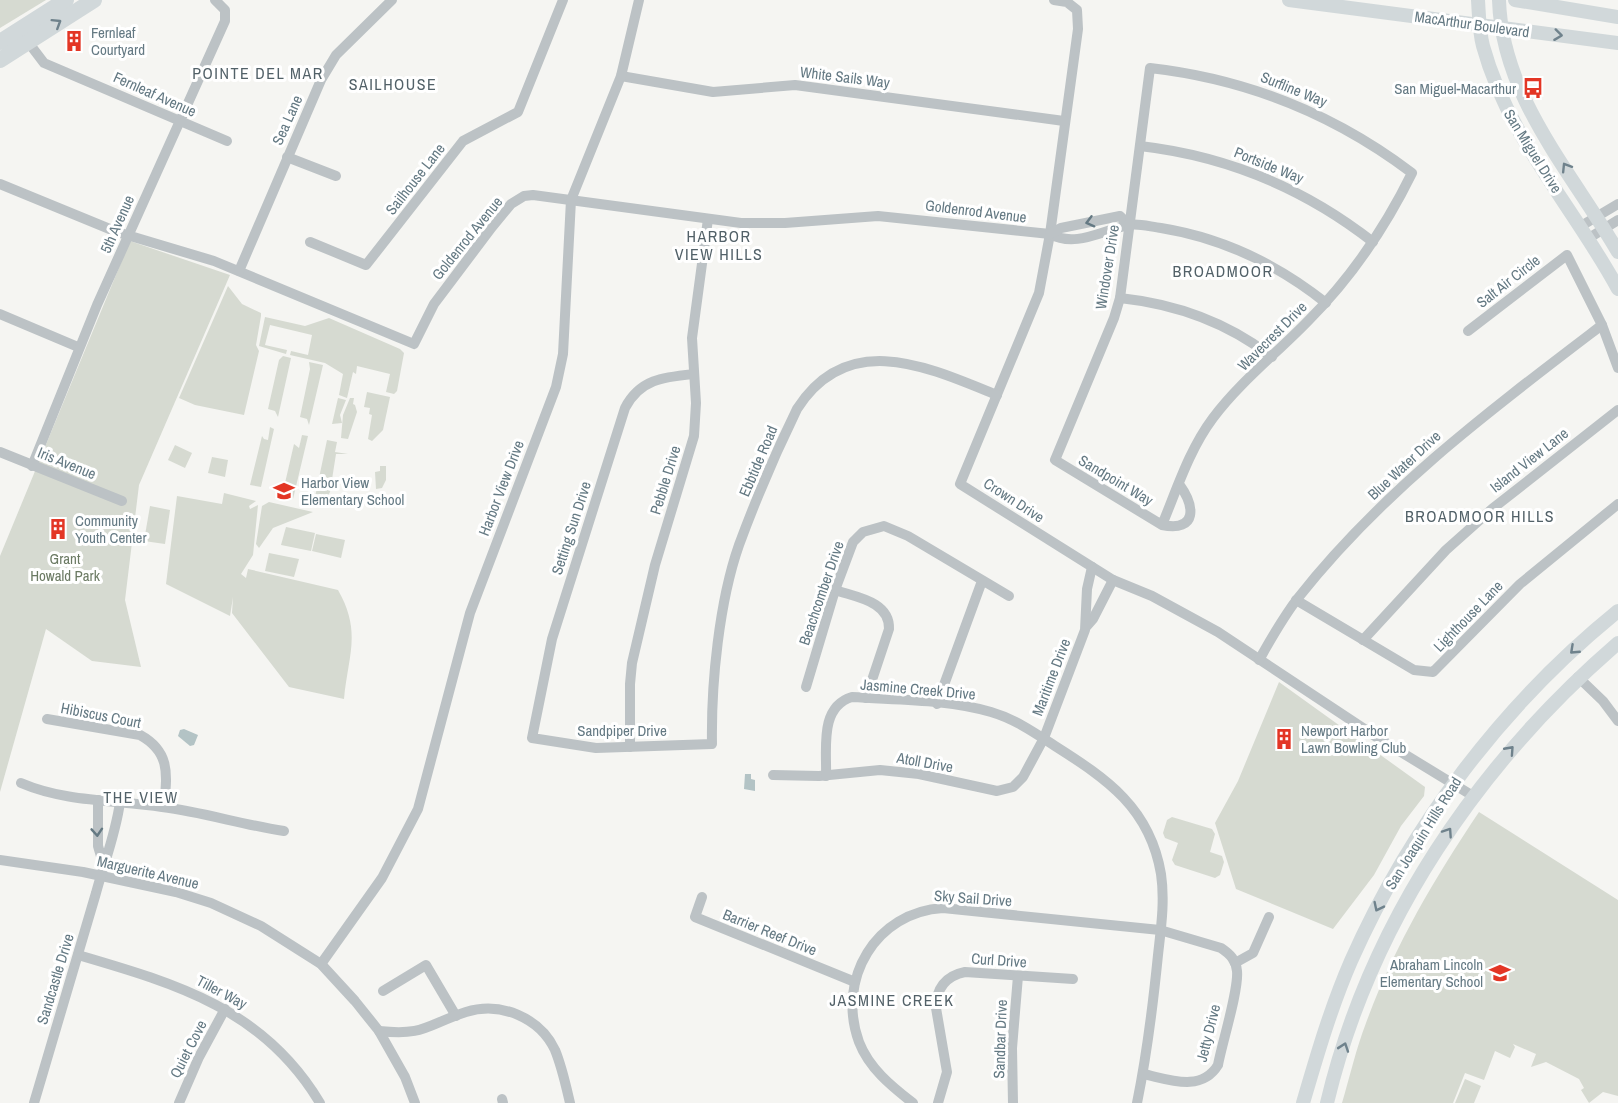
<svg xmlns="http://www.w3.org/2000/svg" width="1618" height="1103" font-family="'Archivo Narrow',sans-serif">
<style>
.green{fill:#d6dad1}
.water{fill:#b3c3c5}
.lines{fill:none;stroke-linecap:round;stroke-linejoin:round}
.minor{stroke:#bcc2c5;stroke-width:10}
.major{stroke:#d1d8da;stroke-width:14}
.highway{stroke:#d1d8da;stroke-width:16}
.oneway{stroke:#6f828c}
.oneway2{stroke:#647983}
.labels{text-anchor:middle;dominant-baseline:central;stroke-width:6;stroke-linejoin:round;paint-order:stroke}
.street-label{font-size:15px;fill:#647983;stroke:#fff}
.poi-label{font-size:15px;fill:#647983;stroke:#fff;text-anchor:start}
.park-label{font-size:15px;fill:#6b7a63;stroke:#fff}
.neighbourhood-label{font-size:16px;letter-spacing:1.5px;fill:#526168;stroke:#fff}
</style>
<rect width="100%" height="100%" fill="#f5f5f2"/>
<!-- green -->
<g class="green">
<path d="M0 0H46L0 28Z"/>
<path d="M130 241 230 275 139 485 125 600 141 667 92 661 46 629 0 792V556Z"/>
<path d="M228 286 242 304 261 313V316L256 345 259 351 244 415 195 405 179 398Z"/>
<path d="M265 317 305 326 329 318 400 349 404 353 397 391 394 394 386 392 390 374 357 366 356 374 353 372 347 398 339 395 343 374 325 363 290 355 291 351 308 355 312 335 270 325 265 345 287 350 286 354 259 346Z"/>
<path d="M283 356 291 358 278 417 275 411 268 409 279 360Z"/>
<path d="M309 362 323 365 309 425 307 419 300 417 310 369Z"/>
<path d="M367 392 390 397 383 430 372 441 368 439 372 415 369 414 370 408 364 407Z"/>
<path d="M338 398 346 400 340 415 342 423 332 424Z"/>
<path d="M350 398H354L353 404 355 405 357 412 348 439 341 438 343 415Z"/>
<path d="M270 427 274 429 261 487 250 485 262 436 264 439 268 440Z"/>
<path d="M302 435 308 436 293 499 282 496 294 444 299 448Z"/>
<path d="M327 440 337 442 335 452 348 454H336L330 492 325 502 321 503 315 497Z"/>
<path d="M175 445 192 453 185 468 168 460Z"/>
<path d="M212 457 228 460 225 477 208 473Z"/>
<path d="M380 466H386V480L382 488 376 489 375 472 380 471Z"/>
<path d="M224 493 256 501 249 506 250 509 258 505 253 555 241 574 246 578 248 569 338 590C362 632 348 655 344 699L289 687 232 613 233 597 230 616 166 584 177 496 222 504Z"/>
<path d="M269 502 313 512 273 528 259 548 256 544 262 506Z"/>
<path d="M150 506 170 510 165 544 144 541Z"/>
<path d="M286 527 315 533 311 551 281 545Z"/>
<path d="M316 534 345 540 341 558 312 551Z"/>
<path d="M269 553 299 559 294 577 265 571Z"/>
<path d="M1279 682 1425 787 1424 796 1401 826 1374 875 1333 929 1236 889 1215 823 1238 781Z"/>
<path d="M1479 812 1618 900V1096L1603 1092 1589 1103 1581 1090 1584 1088 1579 1079 1546 1062 1531 1067 1536 1054 1513 1044 1515 1047 1510 1058 1495 1051 1484 1080 1465 1073 1453 1103H1342C1350 1076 1356 1049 1366 1023 1394 947 1434 879 1479 812Z"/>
<path d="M1172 817 1212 829 1215 834 1210 852 1222 856 1224 862 1220 875 1215 878 1175 865 1172 860 1178 843 1165 838 1163 833 1167 820Z"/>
<path d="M1465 1079 1481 1086 1474 1103H1455Z"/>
</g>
<!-- water -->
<g class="water">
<path d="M184 729 198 735 194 745 190 746 178 736 180 730Z"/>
<path d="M745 774H751V779L755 780V791L744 789Z"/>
</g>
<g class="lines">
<!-- minor -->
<g class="minor">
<path d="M1054 0 1067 2 1077 10 1078 29 1050 234 1039 293 960 484 1113 580 1152 596 1218 632 1378 738 1473 796"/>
<path d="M25 38 44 63 227 141"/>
<path d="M621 76 713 92 795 85 1064 121"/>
<path d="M1140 146C1227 156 1304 188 1373 242"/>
<path d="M287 157 336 176"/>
<path d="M0 184 117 232 214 261 414 344 434 304 492 227 511 204 524 196 533 195 741 223H785L878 216 1050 234C1076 248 1102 230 1129 225 1138 223 1151 227 1161 228 1223 238 1277 264 1326 303"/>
<path d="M1581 226 1618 204"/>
<path d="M1050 234 1061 228 1120 216 1129 225"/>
<path d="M1589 238 1618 220"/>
<path d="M310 242 366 265 463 141 518 112 563 0"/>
<path d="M239 271 321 80 336 55 392 0"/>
<path d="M1120 298C1176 304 1227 322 1272 357"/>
<path d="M0 314 78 347"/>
<path d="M1468 331 1567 255 1602 325 1618 368"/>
<path d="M694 374C664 377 640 379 625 408L552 639 532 738 596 748 712 744C711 684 719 602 739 545 756 499 776 452 797 409 848 329 928 367 997 395"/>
<path d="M0 452 122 501"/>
<path d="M32 466 97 305 225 21V10L215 0"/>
<path d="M1162 525C1177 489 1189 450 1213 418 1240 382 1277 353 1308 321 1352 277 1385 228 1412 173 1334 114 1247 79 1150 68L1120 298 1114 318 1055 460 1162 525C1198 532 1195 506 1179 484"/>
<path d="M835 590C855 597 890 601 889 629L866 698"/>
<path d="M1296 600 1414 670 1433 672 1520 584 1618 504"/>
<path d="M1086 627 1093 619 1113 580"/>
<path d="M1363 640 1446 550 1492 509 1618 410"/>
<path d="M1259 660C1271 639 1283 617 1298 598 1383 490 1493 408 1602 325"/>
<path d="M1578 677 1603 701 1618 721"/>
<path d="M806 687 835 590 853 542 863 532 884 526 908 536 1009 596"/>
<path d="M937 704 982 581"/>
<path d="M47 719 140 735C171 752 167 775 164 807"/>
<path d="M630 747V684L632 663 655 565 694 436 696 403 692 338 708 219"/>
<path d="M773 775 819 776 880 770 919 774 997 791 1013 787 1023 777 1044 738 1085 630 1087 589 1092 567"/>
<path d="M826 776C827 749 819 707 852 697 897 700 948 699 991 712 1015 719 1035 733 1055 746 1107 779 1150 808 1161 874 1165 901 1161 928 1158 955 1153 1005 1147 1054 1137 1103"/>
<path d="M21 783C65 802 115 800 162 807 203 812 243 825 284 831"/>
<path d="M98 800V846L103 863"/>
<path d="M0 860 83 872 176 892 211 903 261 926 321 964 355 1001 379 1031 405 1077 415 1103"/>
<path d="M702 897 695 917 855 982"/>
<path d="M78 955C177 984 264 1009 320 1103"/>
<path d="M1235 963 1253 953 1269 917"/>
<path d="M321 964 382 878 418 809 470 613 556 387 563 354 571 200 621 76 639 0"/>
<path d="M383 991 426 965 456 1016"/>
<path d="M379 1031C425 1036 426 1025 466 1012 501 1001 540 1018 555 1050 562 1067 566 1086 570 1103"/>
<path d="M502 1099 503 1103"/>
<path d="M34 1103 96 893C104 863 116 833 120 802"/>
<path d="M179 1103 199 1057 225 1009"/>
<path d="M913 1103C891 1086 869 1068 859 1042 836 979 876 912 943 908L1160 930 1221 948C1230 954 1236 960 1237 971 1239 990 1222 1043 1218 1065 1201 1093 1168 1079 1143 1074"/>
<path d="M938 1103 947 1072 936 1008C936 989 945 976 965 972L1073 979"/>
<path d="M1013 1103 1012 1048 1018 976"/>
</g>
<!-- major -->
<g class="major">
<path d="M1289 0 1618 43"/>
<path d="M1478 0C1479 15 1479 31 1483 46 1508 138 1574 207 1618 289"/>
<path d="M1499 0C1502 97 1571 171 1618 252"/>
<path d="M1515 0 1618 17"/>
<path d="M1303 1103C1317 1055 1331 1007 1351 961 1411 826 1503 704 1618 611"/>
<path d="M1327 1103C1370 922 1479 763 1618 643"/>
</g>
<!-- highway -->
<g class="highway">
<path d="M0 42 66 0"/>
<path d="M0 60 94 0"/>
</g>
</g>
<!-- one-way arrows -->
<defs><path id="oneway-chevron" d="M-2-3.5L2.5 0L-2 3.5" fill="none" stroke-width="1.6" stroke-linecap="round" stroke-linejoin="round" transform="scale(1.5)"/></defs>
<g class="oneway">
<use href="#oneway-chevron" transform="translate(57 23) rotate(-32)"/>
<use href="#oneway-chevron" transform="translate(1558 35) rotate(7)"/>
<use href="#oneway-chevron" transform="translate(1566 167) rotate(-122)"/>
<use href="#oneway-chevron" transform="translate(1574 650) rotate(137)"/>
<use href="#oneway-chevron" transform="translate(1510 750) rotate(-48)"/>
<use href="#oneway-chevron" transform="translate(1448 832) rotate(-56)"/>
<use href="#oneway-chevron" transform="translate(1378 907) rotate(116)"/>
<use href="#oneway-chevron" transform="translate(1344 1047) rotate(-71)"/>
</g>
<g class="oneway2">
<use href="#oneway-chevron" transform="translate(1090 222) rotate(165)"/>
<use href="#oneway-chevron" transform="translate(97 832) rotate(86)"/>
</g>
<!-- icons -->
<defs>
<symbol id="building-bare" viewBox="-9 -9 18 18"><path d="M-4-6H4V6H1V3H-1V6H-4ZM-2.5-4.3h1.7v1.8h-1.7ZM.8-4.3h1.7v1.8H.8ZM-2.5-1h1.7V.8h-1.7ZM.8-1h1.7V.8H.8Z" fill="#e33625" stroke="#fff" stroke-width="2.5" paint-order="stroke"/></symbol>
<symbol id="bus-bare" viewBox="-9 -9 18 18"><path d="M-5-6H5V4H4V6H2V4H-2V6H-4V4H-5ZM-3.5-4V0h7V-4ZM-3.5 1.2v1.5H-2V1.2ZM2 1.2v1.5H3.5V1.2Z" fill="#e33625" stroke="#fff" stroke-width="2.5" paint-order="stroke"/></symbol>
<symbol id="school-bare" viewBox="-9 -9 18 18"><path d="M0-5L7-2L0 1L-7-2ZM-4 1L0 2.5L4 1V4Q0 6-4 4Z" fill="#e33625" stroke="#fff" stroke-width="2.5" paint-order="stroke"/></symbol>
</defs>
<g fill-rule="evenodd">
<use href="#building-bare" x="59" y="26" width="30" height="30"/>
<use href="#bus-bare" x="1518" y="73" width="30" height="30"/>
<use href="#school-bare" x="269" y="476" width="30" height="30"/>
<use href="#building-bare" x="43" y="514" width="30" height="30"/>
<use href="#building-bare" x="1269" y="724" width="30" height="30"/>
<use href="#school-bare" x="1485" y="958" width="30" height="30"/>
</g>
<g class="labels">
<!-- street labels -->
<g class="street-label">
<text transform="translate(1472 24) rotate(8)">MacArthur Boulevard</text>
<text transform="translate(845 77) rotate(7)">White Sails Way</text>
<text transform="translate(1294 89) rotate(22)">Surfline Way</text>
<text transform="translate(155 94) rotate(24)">Fernleaf Avenue</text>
<text transform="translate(287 120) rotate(-66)">Sea Lane</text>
<text transform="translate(1533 151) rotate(58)">San Miguel Drive</text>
<text transform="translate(1269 165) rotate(22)">Portside Way</text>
<text transform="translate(415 179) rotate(-52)">Sailhouse Lane</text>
<text transform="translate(976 211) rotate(7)">Goldenrod Avenue</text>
<text transform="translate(117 224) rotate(-66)">5th Avenue</text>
<text transform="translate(467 238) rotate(-51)">Goldenrod Avenue</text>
<text transform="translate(1107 267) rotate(-81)">Windover Drive</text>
<text transform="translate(1508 281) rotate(-38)">Salt Air Circle</text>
<text transform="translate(1272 336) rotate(-45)">Wavecrest Drive</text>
<text transform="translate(1529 460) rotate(-38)">Island View Lane</text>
<text transform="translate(758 461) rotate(-67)">Ebbtide Road</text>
<text transform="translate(67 463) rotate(22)">Iris Avenue</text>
<text transform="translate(1404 465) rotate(-43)">Blue Water Drive</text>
<text transform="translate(665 480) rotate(-73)">Pebble Drive</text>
<text transform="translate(1116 480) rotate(31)">Sandpoint Way</text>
<text transform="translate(501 488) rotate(-69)">Harbor View Drive</text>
<text transform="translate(1014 500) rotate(33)">Crown Drive</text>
<text transform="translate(571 528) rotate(-72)">Setting Sun Drive</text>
<text transform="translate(821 593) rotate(-71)">Beachcomber Drive</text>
<text transform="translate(1468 616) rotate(-46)">Lighthouse Lane</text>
<text transform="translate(1051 677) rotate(-69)">Maritime Drive</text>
<text transform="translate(918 689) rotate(5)">Jasmine Creek Drive</text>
<text transform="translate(101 715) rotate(11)">Hibiscus Court</text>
<text x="622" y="730">Sandpiper Drive</text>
<text transform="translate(925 762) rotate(10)">Atoll Drive</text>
<text transform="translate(1423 833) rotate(-58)">San Joaquin Hills Road</text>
<text transform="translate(148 872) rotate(13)">Marguerite Avenue</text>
<text transform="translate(973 898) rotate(4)">Sky Sail Drive</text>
<text transform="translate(770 932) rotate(22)">Barrier Reef Drive</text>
<text transform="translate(999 960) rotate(4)">Curl Drive</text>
<text transform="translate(55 979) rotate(-73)">Sandcastle Drive</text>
<text transform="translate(222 992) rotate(28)">Tiller Way</text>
<text transform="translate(1208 1033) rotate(-76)">Jetty Drive</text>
<text transform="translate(1000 1039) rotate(-88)">Sandbar Drive</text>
<text transform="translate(188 1049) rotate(-63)">Quiet Cove</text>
</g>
<!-- poi labels -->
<g class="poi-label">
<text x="91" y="32">Fernleaf<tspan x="91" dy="17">Courtyard</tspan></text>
<text x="1516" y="88" text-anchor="end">San Miguel-Macarthur</text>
<text x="301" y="482">Harbor View<tspan x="301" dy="17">Elementary School</tspan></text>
<text x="75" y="520">Community<tspan x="75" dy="17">Youth Center</tspan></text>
<text x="1301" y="730">Newport Harbor<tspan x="1301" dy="17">Lawn Bowling Club</tspan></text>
<text x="1483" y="964" text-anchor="end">Abraham Lincoln<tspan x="1483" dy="17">Elementary School</tspan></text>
</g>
<!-- park labels -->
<g class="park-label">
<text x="65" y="558">Grant<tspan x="65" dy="17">Howald Park</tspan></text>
</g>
<!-- neighbourhood labels -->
<g class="neighbourhood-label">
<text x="258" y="73">POINTE DEL MAR</text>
<text x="393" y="84">SAILHOUSE</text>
<text x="719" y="236">HARBOR<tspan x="719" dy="18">VIEW HILLS</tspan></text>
<text x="1223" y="271">BROADMOOR</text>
<text x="1480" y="516">BROADMOOR HILLS</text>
<text x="141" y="797">THE VIEW</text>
<text x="892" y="1000">JASMINE CREEK</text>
</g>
</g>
</svg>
